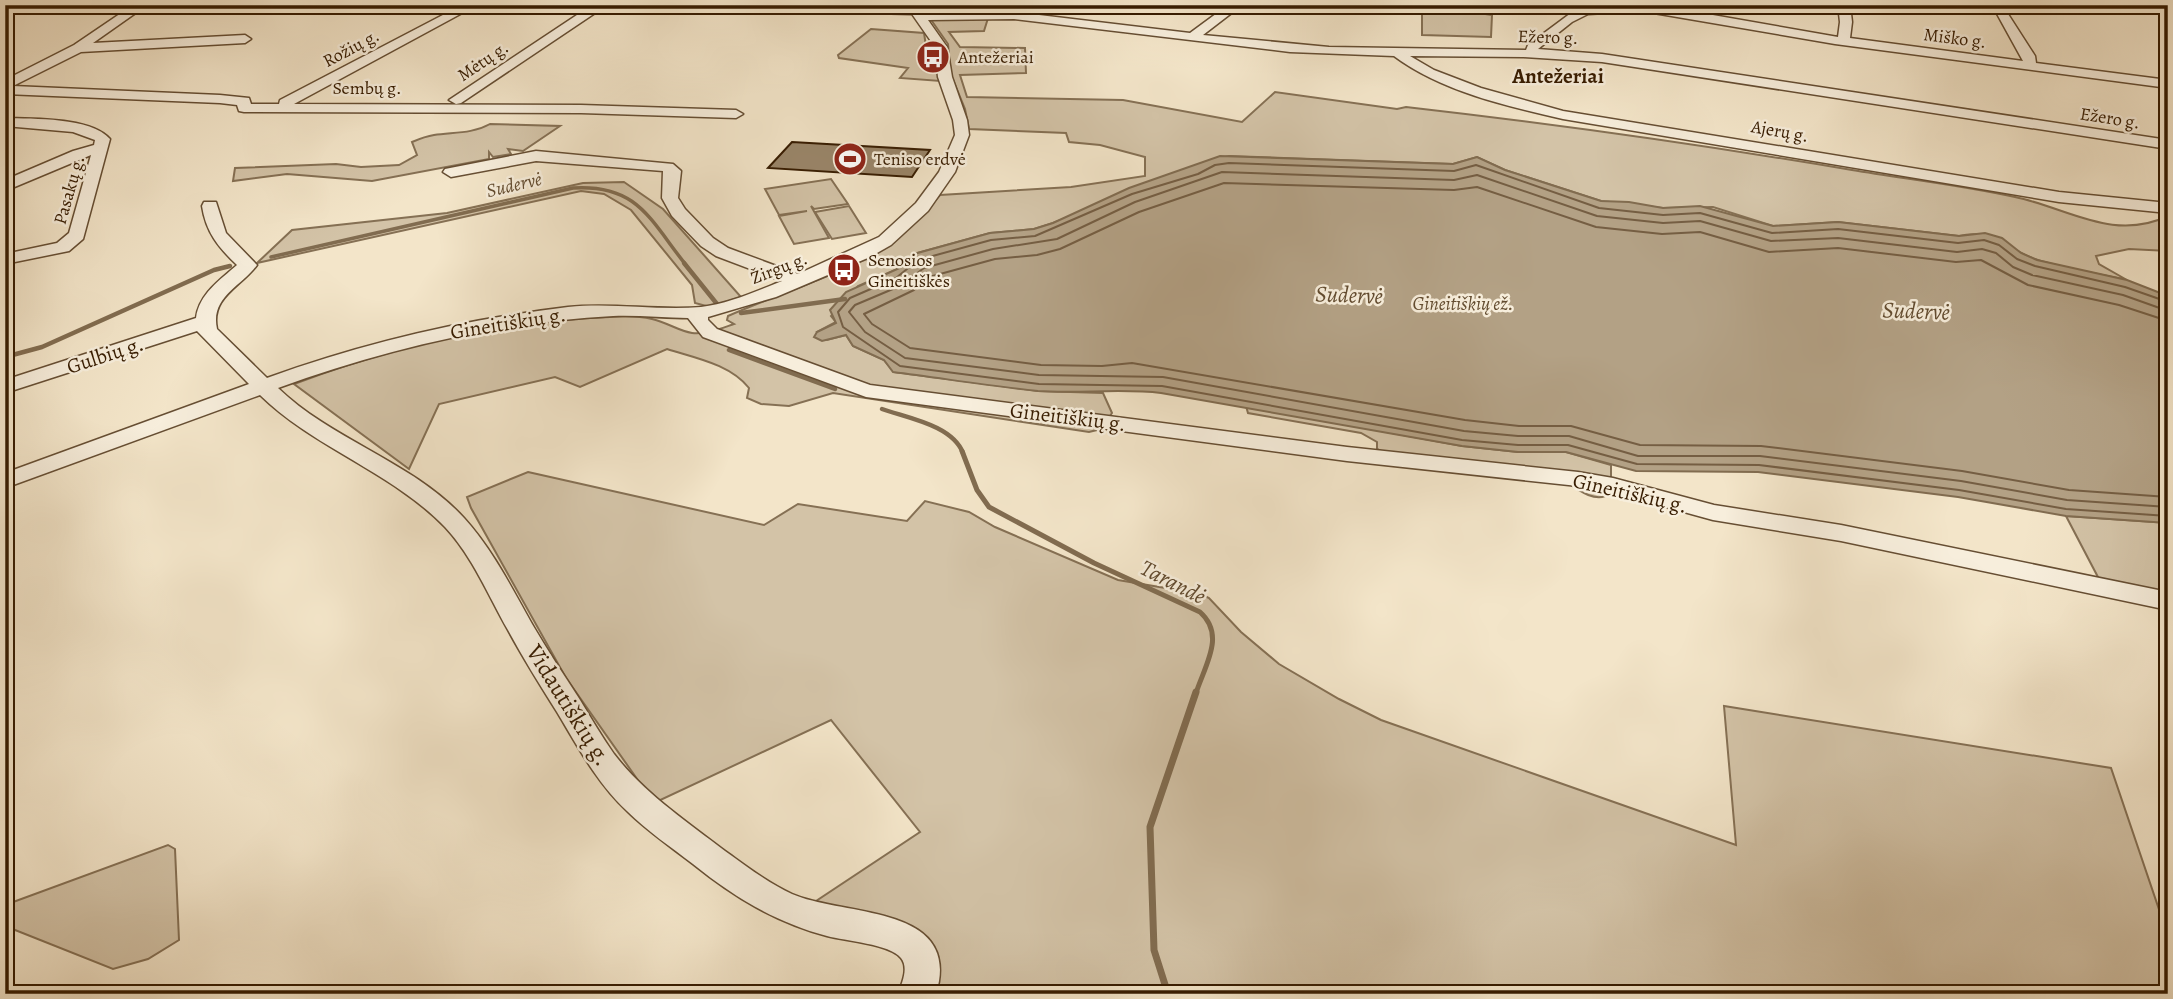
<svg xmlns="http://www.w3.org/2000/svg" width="2173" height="999" font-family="Alegreya,serif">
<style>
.green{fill:#d3c3a7;stroke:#857054;stroke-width:2}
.water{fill:#b3a185;stroke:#816c50;stroke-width:2}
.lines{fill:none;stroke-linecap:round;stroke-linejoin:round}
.shore{stroke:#755e43;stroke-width:2}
.stream-far3{stroke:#816c50;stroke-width:3.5}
.stream-far2{stroke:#816c50;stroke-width:4.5}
.stream-far1{stroke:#816c50;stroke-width:5}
.stream{stroke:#816c50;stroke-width:7}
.building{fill:#998569;stroke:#371c01;stroke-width:2}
.minor-casing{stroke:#664e33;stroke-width:3}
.minor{fill:#f7eedc;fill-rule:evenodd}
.labels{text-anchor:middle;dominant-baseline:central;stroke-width:5;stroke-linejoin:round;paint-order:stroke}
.far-street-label{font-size:18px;fill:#371c01;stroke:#f7eedc}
.far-poi-label{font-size:18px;fill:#371c01;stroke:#f7eedc;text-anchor:start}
.far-water-label{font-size:19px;font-style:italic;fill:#624b2f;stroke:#f7eedc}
.far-quarter-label{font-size:21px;font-weight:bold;fill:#371c01;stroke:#f7eedc}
.street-label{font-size:21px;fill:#371c01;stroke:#f7eedc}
.water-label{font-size:23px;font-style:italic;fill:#624b2f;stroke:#f7eedc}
.near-street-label{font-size:24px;fill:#371c01;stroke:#f7eedc}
</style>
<rect width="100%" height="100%" fill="#f3e5c9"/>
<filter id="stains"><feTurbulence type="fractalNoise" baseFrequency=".00286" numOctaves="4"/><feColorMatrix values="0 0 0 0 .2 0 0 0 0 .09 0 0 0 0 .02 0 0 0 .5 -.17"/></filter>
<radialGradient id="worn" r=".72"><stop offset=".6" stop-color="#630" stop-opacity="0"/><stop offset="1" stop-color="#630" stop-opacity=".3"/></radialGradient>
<!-- green -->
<g class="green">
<path d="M1428 5H1468L1465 11 1492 15 1491 37 1422 35V9Z"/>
<path d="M927 14 989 15 984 31 949 32 960 47 1025 48 1026 73 960 75 967 97 1123 100 1242 122 1275 92 1397 109 1406 107C1555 124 1704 145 1852 170 1906 179 1961 185 2015 197 2068 208 2113 242 2168 216V251L2129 249 2096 256 2099 264 2127 280C2097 273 2064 269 2035 259 2007 249 1993 228 1959 236L1838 222 1773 226 1713 207 1663 208 1601 201 1505 170 1477 157 1453 164 1229 156C1216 158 1207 163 1194 167 1145 183 1100 204 1053 223L1034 229 990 233 914 254 902 267 858 286 831 316 836 322 817 332 827 340 846 335 853 346 884 360 894 372 1038 391 1103 393 1112 413 1101 429 1089 432 833 393 789 406 761 404 747 398 749 388C730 364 695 358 667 349L580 387 555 377 439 404 409 469 294 384C395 346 502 321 610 317 623 316 639 316 652 319 666 322 679 331 692 333 705 335 722 328 734 324L727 320 728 316C812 279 877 269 940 195L1071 187 1145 176V157L1100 145 1069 142 1066 133 969 129 965 109 951 75 948 44Z"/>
<path d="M871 29 924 33 926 46 934 49 940 81 900 78 908 68 839 58 838 55Z"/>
<path d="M490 124 560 126 523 151 508 149 511 154 493 157 489 152V159L372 181 287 174 233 181 235 168 336 164 361 167 399 165 417 155 412 142C419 139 427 136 434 135 453 132 472 134 490 124Z"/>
<path d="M831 179 848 204 814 209 811 206 829 238 794 244 779 216 807 211 779 215 765 189Z"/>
<path d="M624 182 663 209 741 297 710 307 695 303 692 285 631 210 604 194 581 191 257 263 292 230 447 213 583 183Z"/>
<path d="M849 206 866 233 832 239 815 212Z"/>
<path d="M1246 406 1462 446 1518 452H1566L1611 465V493C1597 504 1579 491 1567 482L1381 451 1377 449V442L1361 433 1248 413Z"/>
<path d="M528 472 764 525 798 504 907 521 925 501 969 512 995 527 1118 580 1201 594 1209 598 1241 632 1279 664 1339 699 1381 720 1736 845 1724 706 2111 768 2168 936V994H930L935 958 807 907 920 832 831 720 654 803 566 678 471 508 467 497Z"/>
<path d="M2066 516 2168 523V594L2099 579Z"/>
<path d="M168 845 175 849 179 940 148 959 113 969 5 926V905Z"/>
</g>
<!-- water -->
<path class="water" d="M1220 156 1453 164 1477 157 1505 170 1601 201 1629 202 1663 208 1700 206 1773 226 1838 222 1959 236 1985 233 2002 238 2021 253 2037 260 2127 280 2168 296V523L2066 516 1958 497 1758 472 1636 471 1566 452H1518L1462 446 1161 393C1120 388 1079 394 1038 391 989 386 941 378 893 372L884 360 853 346 846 335 822 341 814 337 817 332 836 323 830 310 846 292 902 267 914 254 990 233 1034 229 1053 223 1129 188Z"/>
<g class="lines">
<!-- shore -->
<g class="shore">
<path d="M2168 302 2125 287 2035 266 2017 259 1999 245 1984 240 1958 243 1838 229 1772 233 1700 213 1663 215 1599 208 1476 165 1454 171 1229 163 1215 165 1198 174 1132 194 1035 236 991 240 918 260 896 278 850 298 838 312 843 327 900 366 1039 384 1162 386 1462 440 1518 445H1568L1637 464 1759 465 1959 490 2066 509 2168 516"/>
<path d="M2168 311 2123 295 2032 275 2013 267 1996 253 1982 249 1957 252 1838 238 1771 241 1700 221 1663 223 1597 216 1477 175 1454 180 1222 172 1135 202 1057 239 993 249 924 268 900 286 855 305 849 312 865 332 905 358 1039 375 1163 377 1464 431 1518 436H1569L1638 456H1760L1961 481 2067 500 2168 507"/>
<path d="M2168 321 2119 305 2028 285 1981 260 1956 262 1838 248 1769 252 1700 232 1662 234 1596 227 1477 187 1454 190 1224 183 1139 212 1060 249 1037 255 995 259 929 277 914 290 864 314 872 324 910 348 1041 365 1102 366 1132 363 1465 420 1519 426H1571L1640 445 1761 446 1962 471 2069 490 2168 497"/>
</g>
<!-- stream-far3 -->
<path class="stream-far3" d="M271 257 573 188C638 184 650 220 686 265"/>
<!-- stream-far2 -->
<g class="stream-far2">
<path d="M684 263 717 304"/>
<path d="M741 313 845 299"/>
<path d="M729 350 835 389"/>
<path d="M5 357 42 347 214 270 230 266"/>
<path d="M882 409C907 418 952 425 963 453"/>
</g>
<!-- stream-far1 -->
<path class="stream-far1" d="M962 451 977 490 989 507 1094 563 1200 612C1226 635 1205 665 1196 693"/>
<!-- stream -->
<path class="stream" d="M1168 994 1154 950 1150 827 1196 692"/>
</g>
<!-- building -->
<path class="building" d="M792 142 930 150 912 177 768 168Z"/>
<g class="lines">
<defs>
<g id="minor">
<path d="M5 5H46L40 8 5 10Z"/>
<path d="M133 5H147L93 43 245 35 251 39 245 43 81 52 13 86 220 95 249 98 251 104H279L280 100 462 5H477L294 104 581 105 736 110 743 114 736 118 581 113 244 112 239 111 237 105 220 103 5 94V80L74 45Z"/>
<path d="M592 5 907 7V5H917L923 13 1014 12 1190 33 1228 5H1242L1203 35 1329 47 1526 50 1528 45 1571 13 1598 5 1667 7 1838 37 1840 22 1838 5H1850L1852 22 1850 38 2023 61 1996 12 2016 5H2038L2008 14 2035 56 2036 63 2168 80V88L1835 44 1642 11 1588 14 1572 22 1538 49 1602 54 2168 140V149L1602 62 1524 57 1410 56 1434 70 1481 88 1563 111 2059 192 2168 203V213L2059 202 1563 119C1506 106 1441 91 1394 56L1290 52 1014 19 928 20 947 47 952 77 967 120 969 135 955 172 928 211 891 245 870 257 776 297 708 317V320L717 329 870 385 1347 447 1578 472 1613 478 1714 505 1841 525 2168 592V610L1841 541 1713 520 1611 492 1578 486 1347 461 866 397 703 337 688 318C664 318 638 315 613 316 500 322 385 349 278 388 333 441 413 462 464 518 493 550 511 587 532 624 547 650 564 675 580 700 591 718 602 737 614 754 644 793 686 821 725 851 746 866 768 883 792 894 845 917 963 904 936 994H898C902 983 909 968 901 958 890 944 845 941 827 936 775 922 734 897 693 864 671 847 647 831 627 811 597 783 578 747 557 712 540 685 523 658 508 630 488 595 473 557 445 527 392 472 314 448 260 395L5 488V473L249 384 197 331 5 393V380L196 318C199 294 220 280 237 265 218 247 206 232 202 206L204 202H216L226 233 257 265C241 287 210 297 217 329L267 378C364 343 466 319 568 307 613 302 657 311 701 307 728 304 757 291 782 281L716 256 701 246 672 216 662 198 663 171 536 161 451 177 443 172 445 169 536 151 673 164 681 171 678 198 685 209 713 238 728 248 798 274 879 237 916 203 939 172 955 135 953 120 938 77 935 47 912 14 604 7 461 103 456 104 449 100Z"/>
<path d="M5 118C33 119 91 117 110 139L83 239 69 251 5 264V254L57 243 69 233 91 155 5 191V180L73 151 94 145 95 140 73 132 5 126Z"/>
</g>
</defs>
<!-- minor casing -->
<use href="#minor" class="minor-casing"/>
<!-- minor -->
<use href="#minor" class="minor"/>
</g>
<!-- icons -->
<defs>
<symbol id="bus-disc" viewBox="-11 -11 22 22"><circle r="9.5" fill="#8f2418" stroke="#f7eedc"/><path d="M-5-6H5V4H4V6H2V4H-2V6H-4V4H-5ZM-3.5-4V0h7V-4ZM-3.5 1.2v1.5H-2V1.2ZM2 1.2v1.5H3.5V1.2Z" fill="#fff"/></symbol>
<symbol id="stadium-disc" viewBox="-11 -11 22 22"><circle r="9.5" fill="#8f2418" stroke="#f7eedc"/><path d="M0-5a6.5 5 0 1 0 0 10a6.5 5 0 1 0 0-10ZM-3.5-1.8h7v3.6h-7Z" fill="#fff"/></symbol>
</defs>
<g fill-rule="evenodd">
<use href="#bus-disc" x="914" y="38" width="38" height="38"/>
<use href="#stadium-disc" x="831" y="140" width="38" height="38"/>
<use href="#bus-disc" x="825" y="251" width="38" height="38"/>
</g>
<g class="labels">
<!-- far-street labels -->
<g class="far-street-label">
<text transform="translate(1548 37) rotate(2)">Ežero g.</text>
<text transform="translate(1955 38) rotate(7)">Miško g.</text>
<text transform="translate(351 48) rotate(-28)">Rožių g.</text>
<text transform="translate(483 61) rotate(-34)">Mėtų g.</text>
<text x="367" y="88">Sembų g.</text>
<text transform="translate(2110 118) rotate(9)">Ežero g.</text>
<text transform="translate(1780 131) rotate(10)">Ajerų g.</text>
<text transform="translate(69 190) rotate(-74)">Pasakų g.</text>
<text transform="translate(779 268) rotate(-21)">Žirgų g.</text>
</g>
<!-- far-poi labels -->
<g class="far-poi-label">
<text x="958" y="57">Antežeriai</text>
<text x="874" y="159">Teniso erdvė</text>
<text x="868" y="260">Senosios<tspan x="868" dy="21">Gineitiškės</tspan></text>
</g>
<!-- far-water labels -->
<g class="far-water-label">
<text transform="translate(514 185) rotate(-13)">Sudervė</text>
<text x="1463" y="304">Gineitiškių ež.</text>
</g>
<!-- far-quarter labels -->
<g class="far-quarter-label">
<text x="1558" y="76">Antežeriai</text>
</g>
<!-- street labels -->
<g class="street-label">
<text transform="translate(508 323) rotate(-9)">Gineitiškių g.</text>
<text transform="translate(105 355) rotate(-18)">Gulbių g.</text>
<text transform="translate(1068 417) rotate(7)">Gineitiškių g.</text>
<text transform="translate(1630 493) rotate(13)">Gineitiškių g.</text>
</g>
<!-- water labels -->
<g class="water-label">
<text transform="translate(1349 295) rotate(2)">Sudervė</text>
<text transform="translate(1916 311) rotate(2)">Sudervė</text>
<text transform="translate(1173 582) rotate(27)">Tarandė</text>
</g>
<!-- near-street labels -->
<g class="near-street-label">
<text transform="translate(569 705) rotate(58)">Vidautiškių g.</text>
</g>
</g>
<!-- margin -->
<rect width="2173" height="999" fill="none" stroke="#f3e5c9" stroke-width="28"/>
<rect x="7" y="7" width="2159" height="985" fill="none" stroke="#371c01" stroke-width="3.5"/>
<rect x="14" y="14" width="2145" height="971" fill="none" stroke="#371c01" stroke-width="2"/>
<rect width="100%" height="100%" filter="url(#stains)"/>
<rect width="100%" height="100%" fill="url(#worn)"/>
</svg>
